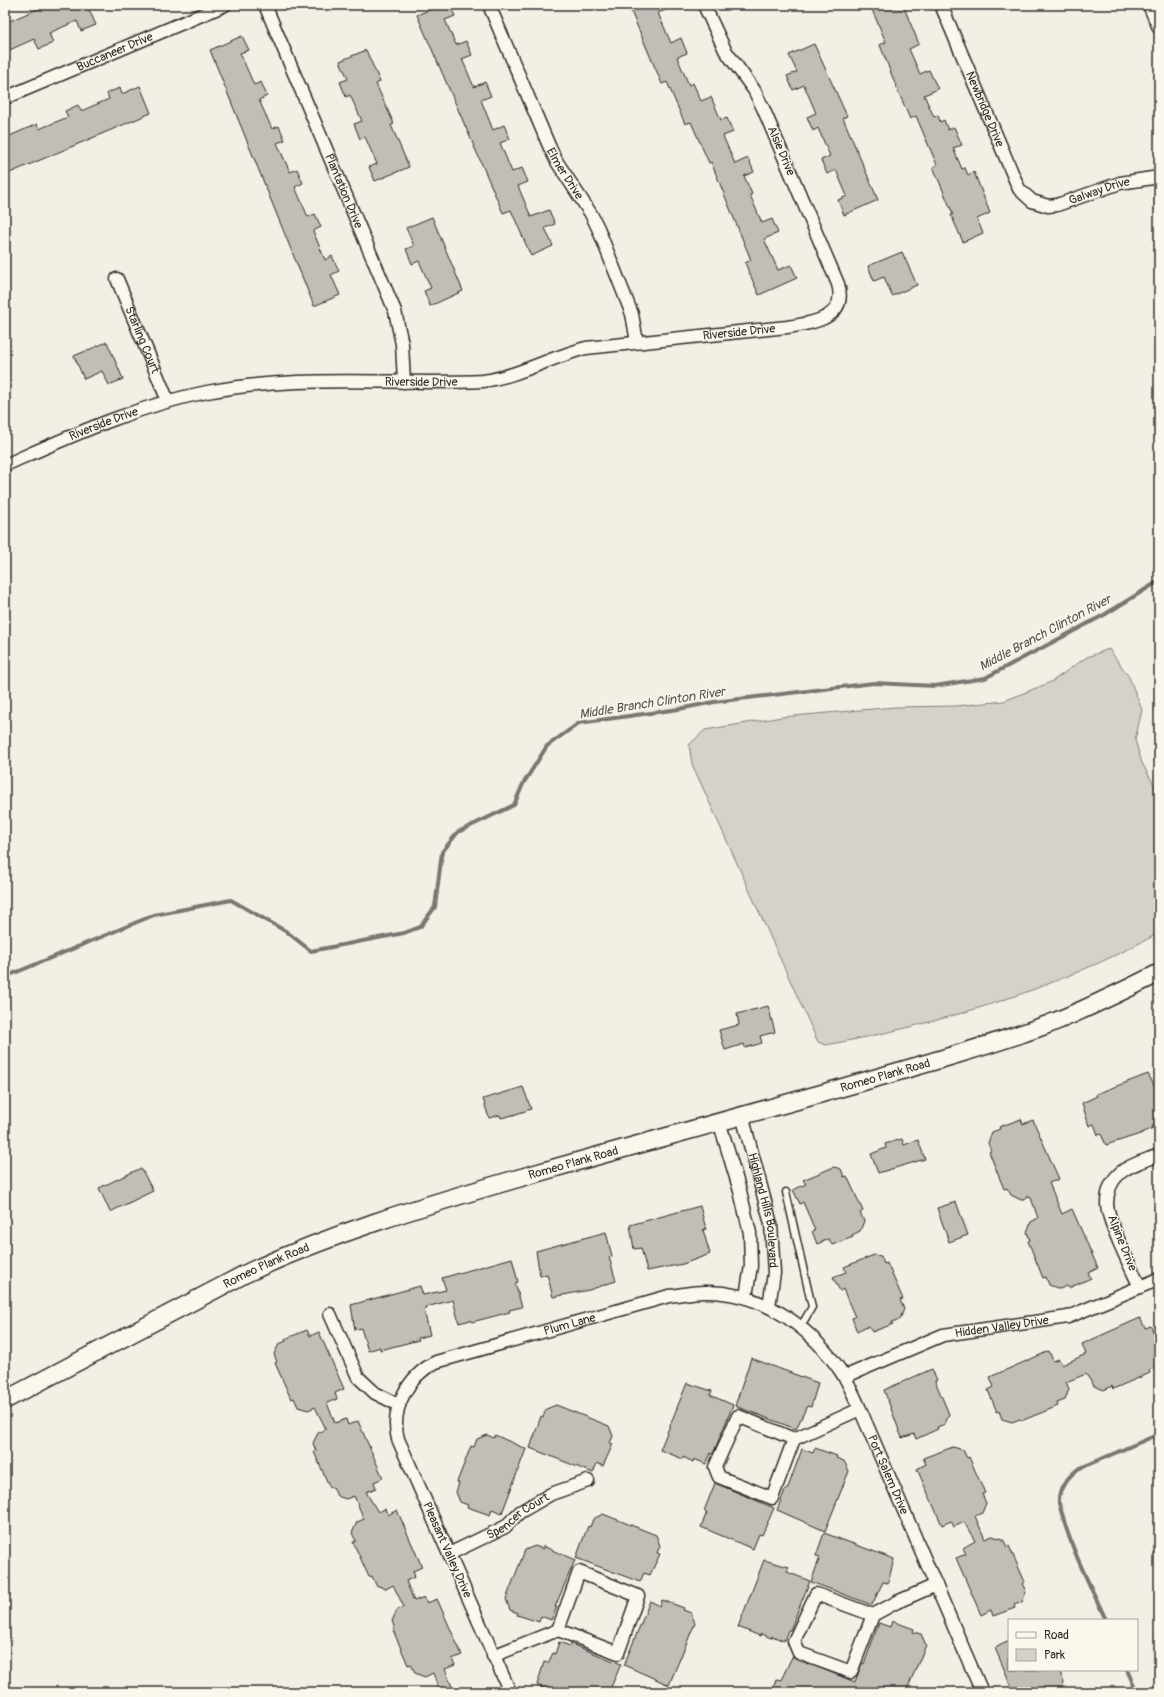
<svg xmlns="http://www.w3.org/2000/svg" width="1164" height="1697" font-family="Pangolin,sans-serif">
<style>
.green{fill:#d5d2c9;stroke:#807e7a}
.lines{fill:none;stroke-linecap:round;stroke-linejoin:round}
.stream{stroke:#787772;stroke-width:4}
.building{fill:#c0beb6;stroke:#2b2b2b}
.lane-casing{stroke:#2b2b2b;stroke-width:9}
.street-casing{stroke:#2b2b2b;stroke-width:15}
.secondary-casing{stroke:#2b2b2b;stroke-width:20}
.lane{stroke:#fbf7ec;stroke-width:6}
.street{stroke:#fbf7ec;stroke-width:12}
.secondary{stroke:#fbf7ec;stroke-width:17}
.labels{text-anchor:middle;dominant-baseline:central;stroke-width:3;stroke-linejoin:round;paint-order:stroke}
.street-label{font-size:12px;fill:#2b2b2b;stroke:#fbf7ec}
.water-label{font-size:13px;font-style:italic;fill:#585755;stroke:#fbf7ec}
</style>
<rect width="100%" height="100%" fill="#f3efe4"/>
<filter id="ink" filterUnits="userSpaceOnUse"><feTurbulence type="fractalNoise" baseFrequency=".025" numOctaves="2"/><feDisplacementMap in="SourceGraphic" scale="8" xChannelSelector="R" yChannelSelector="G"/><feConvolveMatrix kernelMatrix="1 2 1 2 8 2 1 2 1" color-interpolation-filters="sRGB"/></filter>
<g filter="url(#ink)">
<!-- green -->
<path class="green" d="M1109 649 1129 677 1142 710 1135 740 1142 763 1159 794V933C1056 989 941 1024 826 1045L818 1042 692 764 689 745 705 730 782 717 895 707 957 706 1004 701 1051 682 1087 657Z"/>
<g class="lines">
<!-- stream -->
<g class="stream">
<path d="M5 977 154 915 231 900 287 932 311 951 404 933 420 927 435 907 442 852 458 832 514 805 523 784 547 746 579 723 679 709 714 702 874 683 935 686 985 678 1104 615 1159 581"/>
<path d="M1106 1620C1091 1587 1074 1555 1064 1521 1063 1515 1060 1509 1059 1503 1058 1489 1068 1477 1078 1469L1159 1434"/>
<path d="M1127 1670 1137 1692"/>
</g>
</g>
<!-- building -->
<g class="building">
<path d="M47 5H87L96 25 81 31 77 21 49 33 53 43 39 49 34 39 5 52V23Z"/>
<path d="M441 5H450L455 16 445 20 456 45 466 41 472 55 462 59 474 87 485 82 491 96 481 100 493 130 504 125 510 139 500 143 512 172 522 168 528 182 518 186 531 217 549 210 555 224 545 228 553 246 531 256 511 210 503 213 417 15Z"/>
<path d="M639 5H678L658 13 671 43 681 38 687 53 677 57 689 85 693 83 701 101 711 97 721 120 727 118 733 132 723 136 735 164 748 158 754 172 744 176 752 194 750 195 762 223 772 219 778 233 764 239 778 270 791 265 797 278 759 295 745 263 751 260 711 162 709 163 691 122 685 124 667 82 662 84 630 9Z"/>
<path d="M870 5H903L919 44 909 49 920 74 929 70 938 89 924 95 934 117 938 115 940 122 944 120 948 130 954 127 962 145 953 148 962 169 965 168 968 175 974 172 990 213 977 219 983 233 963 242 951 215 953 214 933 167 937 165 916 116 910 119 898 91 880 45 886 42Z"/>
<path d="M242 36 249 50 240 53 254 85 261 82 267 96 259 100 272 129 279 126 285 140 277 143 290 172 297 169 303 183 295 187 308 217 315 214 321 227 313 231 325 260 332 256 339 271 331 275 340 295 314 306 210 50Z"/>
<path d="M814 44 847 116 843 118 878 200 844 215 838 200 847 196 836 170 827 174 821 160 830 156 818 128 813 131 807 117 816 113 804 85 793 90 787 76 797 72 789 55Z"/>
<path d="M366 50 380 82 376 84 394 124 391 125 409 167 375 181 369 167 377 164 365 137 360 139 354 124 362 121 350 95 346 97 340 82 348 79 340 61Z"/>
<path d="M140 86 151 113 5 175V138L37 124 39 129 68 117 65 111 78 105 81 111 109 99 107 93 120 88 122 94Z"/>
<path d="M432 217 463 291 430 306 424 291 431 288 419 261 412 264 406 249 414 246 406 228Z"/>
<path d="M902 252 917 285 892 296 884 277 874 281 868 266Z"/>
<path d="M107 342 123 379 109 385 102 371 84 379 74 356Z"/>
<path d="M768 1006 775 1032 760 1036 762 1043 745 1048 744 1044 725 1050 719 1030 739 1025 737 1014Z"/>
<path d="M1148 1074 1159 1094V1123L1152 1126 1153 1128 1140 1134 1106 1145 1101 1134 1098 1135 1094 1124 1089 1126 1082 1103 1097 1096 1096 1094Z"/>
<path d="M523 1087 531 1109 513 1115 501 1118 500 1115 489 1118 483 1099Z"/>
<path d="M1021 1119 1023 1124 1033 1120 1059 1179 1049 1183 1062 1214 1072 1209 1098 1268 1088 1273 1091 1278 1069 1288 1067 1286 1060 1289 1049 1285 1046 1277 1043 1278 1028 1241 1030 1240 1027 1232 1031 1222 1038 1218 1031 1198 1029 1196 1021 1200 1011 1195 1007 1188 1004 1189 989 1152 991 1151 988 1143 992 1132 1000 1129 999 1127Z"/>
<path d="M902 1139 904 1145 918 1140 925 1159 878 1173 871 1154 886 1148 885 1144Z"/>
<path d="M834 1167 841 1169 844 1177 847 1176 863 1211 860 1213 864 1221 860 1231 852 1235 853 1237 832 1245 829 1239 817 1244 812 1231 815 1230 803 1202 800 1204 793 1190 806 1184 803 1180Z"/>
<path d="M141 1168 153 1191 110 1212 99 1188Z"/>
<path d="M956 1202 968 1235 949 1242 937 1208Z"/>
<path d="M700 1206 706 1229 703 1230 710 1254 683 1264 647 1271 641 1248 634 1249 630 1225Z"/>
<path d="M606 1232 612 1256 609 1257 616 1281 589 1290 553 1297 547 1274 540 1276 536 1251Z"/>
<path d="M874 1255 881 1256 884 1264 887 1263 903 1299 900 1300 904 1309 900 1319 892 1322 893 1324 872 1332 869 1326 857 1332 852 1318 855 1317 843 1289 840 1291 833 1277 846 1272 844 1267Z"/>
<path d="M512 1258 518 1282 515 1283 522 1307 509 1310 510 1312 472 1322 471 1320 459 1323 453 1300 426 1307 427 1309 424 1310 430 1335 418 1338 419 1340 380 1350V1347L368 1351 361 1328 355 1330 351 1305 420 1286 423 1295 446 1290 442 1278Z"/>
<path d="M1140 1318 1145 1328 1151 1326 1159 1345V1362L1157 1367 1149 1370 1150 1373 1113 1389 1112 1386 1104 1390 1094 1386 1086 1374 1066 1382 1069 1389 1065 1400 1057 1403 1058 1406 1021 1421 1020 1419 1012 1422 1002 1419 999 1411 997 1412 988 1390 994 1387 990 1377 1049 1351 1053 1361 1059 1359 1062 1365 1086 1354 1082 1344Z"/>
<path d="M307 1330 310 1336 319 1332 344 1389 335 1393 337 1399 327 1403 335 1423 346 1419 348 1425 358 1421 383 1478 374 1482 376 1488 366 1492 378 1512 385 1509 388 1515 397 1510 422 1567 413 1571 415 1577 406 1581 414 1601 424 1597 427 1603 437 1599 462 1655 452 1659 455 1665 445 1669 454 1692H440L433 1673 425 1677 415 1673 411 1664 408 1665 393 1630 395 1629 392 1621 397 1610 404 1607 393 1585 386 1589 376 1585 372 1576 369 1577 353 1542 356 1541 352 1533 357 1522 364 1519 354 1496 346 1499 337 1496 333 1487 330 1488 314 1452 316 1451 313 1443 318 1433 325 1430V1427L315 1407 308 1410 298 1407 294 1398 291 1399 275 1363 277 1362 274 1354 279 1344 286 1341 285 1339Z"/>
<path d="M751 1358 818 1383 811 1407 807 1406 796 1429 735 1406Z"/>
<path d="M932 1369 937 1380 935 1381 949 1414 945 1424 937 1427 938 1429 916 1439 914 1434 902 1438 884 1390Z"/>
<path d="M687 1383 712 1391 710 1395 733 1405 713 1454 711 1453 706 1464 694 1459 693 1462 683 1457V1459L660 1450Z"/>
<path d="M556 1405 609 1426 613 1436 610 1443 613 1444 603 1466 597 1463 593 1473 530 1448 541 1416 543 1417 546 1409Z"/>
<path d="M487 1435 494 1438 495 1435 526 1449 502 1513 492 1509 490 1515 467 1507 468 1505 460 1502 456 1492 459 1483 457 1482 471 1446 474 1447 477 1439Z"/>
<path d="M953 1447 963 1450 967 1458 969 1457 985 1493 982 1494 986 1503 982 1513 975 1516 985 1539 992 1536 1003 1539 1007 1547 1009 1546 1025 1582 1022 1583 1026 1592 1022 1602 1014 1605 1015 1608 993 1616 991 1610 981 1615 956 1558 966 1554 963 1548 975 1541 964 1522 954 1527 951 1521 942 1525 917 1469 926 1464 923 1458Z"/>
<path d="M815 1448 837 1456 836 1458 844 1461 849 1471 825 1531 777 1510 785 1490H787L802 1449 813 1453Z"/>
<path d="M715 1483 774 1508 762 1535 759 1534 753 1549 701 1527 707 1512 704 1511Z"/>
<path d="M603 1514 656 1535 660 1546 657 1553 660 1554 650 1575 644 1573 640 1582 576 1558 588 1526 590 1527 593 1519Z"/>
<path d="M824 1533 894 1559 888 1583 883 1582 872 1605 811 1582 820 1557 816 1556Z"/>
<path d="M535 1546 543 1549V1546L575 1560 555 1607H557L551 1620 541 1616 539 1622 517 1615 518 1613 510 1610 506 1599 525 1550Z"/>
<path d="M764 1560 789 1567 787 1572 810 1581 790 1630H788L784 1641 772 1636 771 1638 761 1634 760 1636 738 1627Z"/>
<path d="M662 1600 684 1608 683 1610 691 1613 695 1623 669 1685 624 1665 650 1601 660 1606Z"/>
<path d="M892 1621 914 1629 913 1632 921 1634 926 1645 906 1692H772L776 1679 781 1680 792 1657 855 1682 862 1663 864 1664 879 1623 890 1627Z"/>
<path d="M1009 1641V1670H1059L1064 1682 1060 1692H1014L995 1648Z"/>
<path d="M559 1642 570 1646 571 1644 621 1664 609 1692H554L537 1685 544 1662 548 1663 553 1653 555 1654Z"/>
</g>
<g class="lines">
<defs>
<path id="lane" d="M786 1192 812 1307 801 1326"/>
<g id="street">
<path id="s1" d="M265 5 395 311 402 344 404 382"/>
<path id="s2" d="M489 5 550 148 557 162 591 214 598 228 632 314 637 342"/>
<path id="s3" d="M941 5 1019 189 1032 201 1048 206 1057 205 1120 183 1159 177"/>
<path d="M1149 5 1159 28"/>
<path id="s4" d="M5 98 225 5"/>
<path id="s5" d="M117 279 168 401"/>
<path id="s6" d="M5 465C71 436 136 406 207 392 298 374 391 385 483 381 519 376 551 357 586 348L787 327C812 323 848 319 838 284L763 108 754 90 725 50 704 5"/>
<path id="s7" d="M742 1115 771 1224 774 1273 769 1306"/>
<path d="M719 1121 740 1191 750 1233 751 1266 746 1296"/>
<path d="M1140 1287C1131 1268 1108 1222 1107 1204 1107 1192 1111 1181 1120 1173 1130 1164 1147 1160 1159 1155"/>
<path d="M330 1314 358 1377 375 1393 399 1405"/>
<path id="s8" d="M844 1377 943 1335 1068 1317 1159 1279"/>
<path d="M794 1439 738 1416 715 1467 719 1477 772 1498 794 1439 860 1409"/>
<path id="s9" d="M449 1554 505 1527 520 1512 551 1494 588 1481"/>
<path d="M873 1615 816 1594 794 1641 799 1653 851 1672 873 1615 897 1602 936 1585"/>
<path d="M493 1656 558 1630 618 1653 638 1596 579 1572 558 1630"/>
<path id="s10" d="M510 1692 398 1439C390 1409 408 1376 436 1362L669 1296C681 1295 695 1291 708 1292 766 1293 813 1329 844 1376 850 1386 855 1398 860 1409L982 1692"/>
</g>
<g id="secondary">
<path id="s11" d="M5 1400 245 1274C330 1234 419 1207 509 1181 610 1152 711 1124 813 1096 892 1073 972 1052 1049 1024 1087 1009 1123 991 1159 973"/>
</g>
</defs>
<!-- lane casing -->
<use href="#lane" class="lane-casing"/>
<!-- street casing -->
<use href="#street" class="street-casing"/>
<!-- secondary casing -->
<use href="#secondary" class="secondary-casing"/>
<!-- lane -->
<use href="#lane" class="lane"/>
<!-- street -->
<use href="#street" class="street"/>
<!-- secondary -->
<use href="#secondary" class="secondary"/>
</g>
</g>
<g class="labels">
<!-- street labels -->
<g class="street-label">
<text stroke="none"><textPath href="#s4" startOffset="119">Buccaneer Drive</textPath></text>
<text stroke="none"><textPath href="#s3" startOffset="113">Newbridge Drive</textPath></text>
<text transform="translate(781 151) rotate(67)">Alsie Drive</text>
<text stroke="none"><textPath href="#s2" startOffset="185">Elmer Drive</textPath></text>
<text stroke="none"><textPath href="#s1" startOffset="202">Plantation Drive</textPath></text>
<text stroke="none"><textPath href="#s3" startOffset="288">Galway Drive</textPath></text>
<text stroke="none"><textPath href="#s6" startOffset="754">Riverside Drive</textPath></text>
<text stroke="none"><textPath href="#s5" startOffset="66">Starling Court</textPath></text>
<text stroke="none"><textPath href="#s6" startOffset="430">Riverside Drive</textPath></text>
<text stroke="none"><textPath href="#s6" startOffset="107">Riverside Drive</textPath></text>
<text stroke="none"><textPath href="#s11" startOffset="942">Romeo Plank Road</textPath></text>
<text stroke="none"><textPath href="#s11" startOffset="618">Romeo Plank Road</textPath></text>
<text stroke="none"><textPath href="#s7" startOffset="98">Highland Hills Boulevard</textPath></text>
<text transform="translate(1122 1243) rotate(68)">Alpine Drive</text>
<text stroke="none"><textPath href="#s11" startOffset="294">Romeo Plank Road</textPath></text>
<text stroke="none"><textPath href="#s10" startOffset="508">Plum Lane</textPath></text>
<text stroke="none"><textPath href="#s8" startOffset="167">Hidden Valley Drive</textPath></text>
<text stroke="none"><textPath href="#s10" startOffset="925">Port Salem Drive</textPath></text>
<text stroke="none"><textPath href="#s9" startOffset="79">Spencer Court</textPath></text>
<text transform="translate(447 1550) rotate(66)">Pleasant Valley Drive</text>
</g>
<!-- water labels -->
<g class="water-label">
<text transform="translate(1045 633) rotate(-28)">Middle Branch Clinton River</text>
<text transform="translate(652 703) rotate(-9)">Middle Branch Clinton River</text>
</g>
</g>
<!-- margin -->
<rect width="1164" height="1697" fill="none" stroke="#fbf7ec" stroke-width="20"/>
<rect x="10" y="10" width="1144" height="1677" fill="none" stroke="#2b2b2b" stroke-width="1.5" filter="url(#ink)"/>
<!-- legend -->
<rect x="1008" y="1619" width="130" height="52" fill="#fbf7ec" stroke="#a8a59f"/>
<rect x="1016" y="1632" width="20" height="6" fill="#fbf7ec" stroke="#a8a59f"/>
<text x="1044" y="1639" font-size="12" fill="#2b2b2b">Road</text>
<rect x="1016" y="1649" width="20" height="12" fill="#d5d2c9" stroke="#a8a59f"/>
<text x="1044" y="1659" font-size="12" fill="#2b2b2b">Park</text>
</svg>
